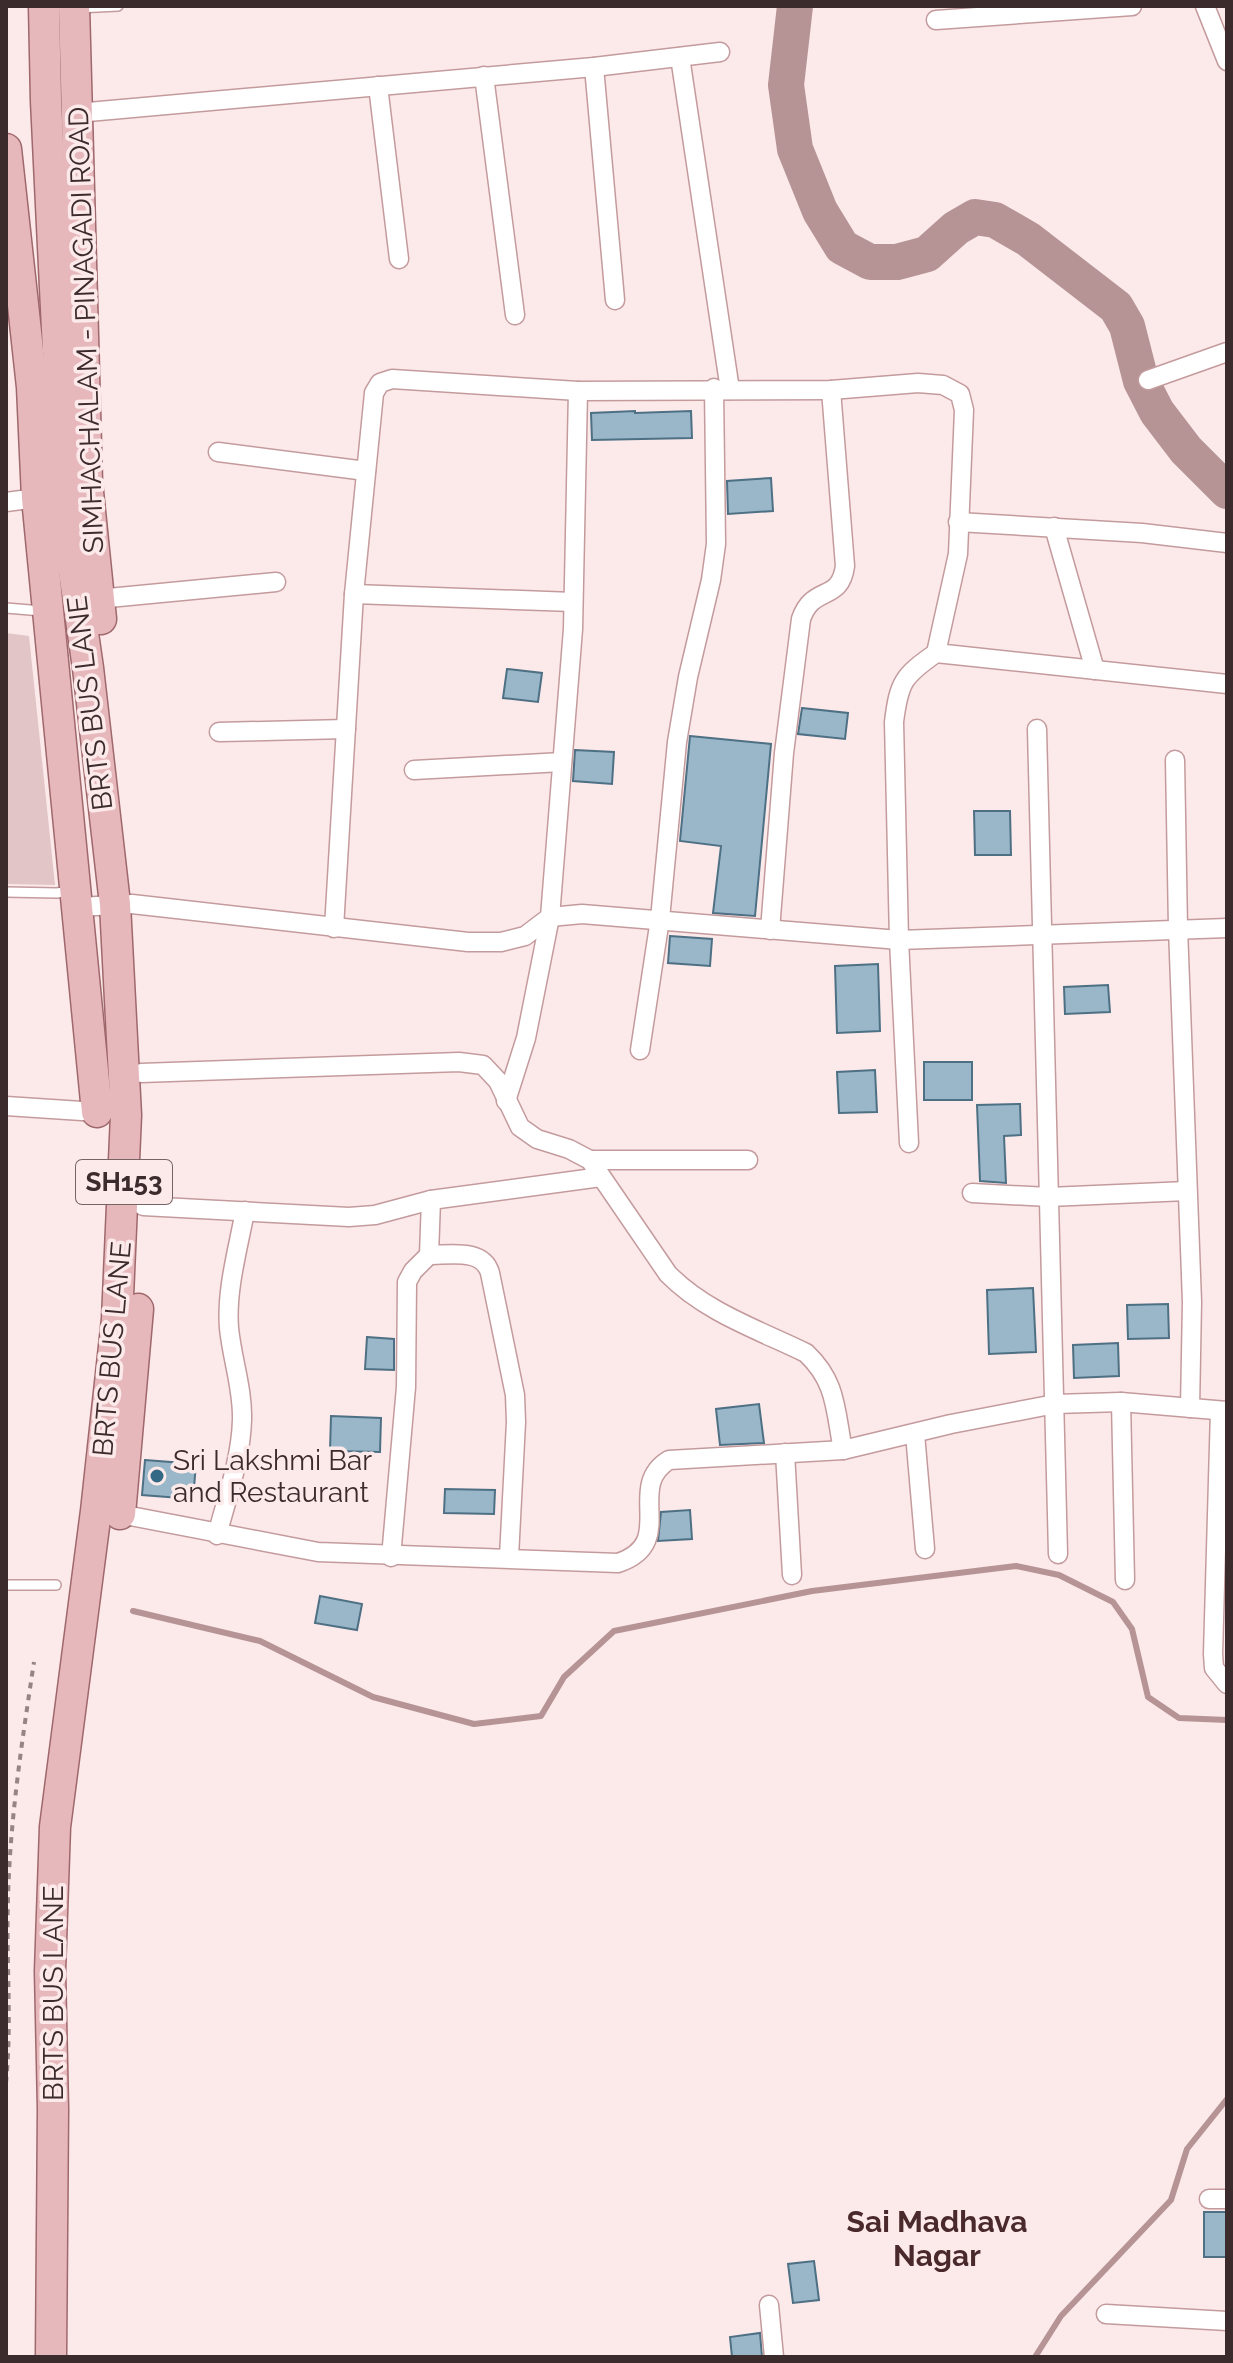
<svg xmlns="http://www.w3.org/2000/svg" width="1233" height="2363" font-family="Raleway,sans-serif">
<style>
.green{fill:#e2c5c6}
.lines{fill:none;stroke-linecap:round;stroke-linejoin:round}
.stream{stroke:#b69495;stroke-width:6}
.river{stroke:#b69495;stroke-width:36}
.building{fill:#99b7c8;stroke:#4e7084;stroke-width:2}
.service-casing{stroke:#c49b9d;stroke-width:12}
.minor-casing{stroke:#c49b9d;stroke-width:21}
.primary-casing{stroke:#9f686c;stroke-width:33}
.path{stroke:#968485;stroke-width:4;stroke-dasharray:6 6;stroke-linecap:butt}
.service{stroke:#fff;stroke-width:9}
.minor{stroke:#fff;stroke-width:18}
.primary{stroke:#e6b8bc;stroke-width:30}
.poi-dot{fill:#346985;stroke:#fce9ea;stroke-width:3}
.labels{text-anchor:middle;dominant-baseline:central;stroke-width:7;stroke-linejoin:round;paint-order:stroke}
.shield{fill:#fce9ea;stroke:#766465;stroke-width:2}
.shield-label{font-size:26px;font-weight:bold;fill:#3c2b2c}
.street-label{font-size:28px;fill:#3c2b2c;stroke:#fce9ea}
.poi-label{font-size:28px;fill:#3c2b2c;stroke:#fce9ea;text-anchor:start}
.neighbourhood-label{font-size:30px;font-weight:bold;fill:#4a292c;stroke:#fce9ea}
</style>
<rect width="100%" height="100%" fill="#fce9ea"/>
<!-- green -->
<path class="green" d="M6 633 29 636 55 885 6 884Z"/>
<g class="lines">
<!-- stream -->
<g class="stream">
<path d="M133 1611 260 1641 373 1697 474 1724 541 1716 564 1677 614 1631 812 1591 1016 1566 1059 1575 1113 1602 1132 1629 1148 1697 1179 1718 1227 1720"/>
<path d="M1035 2357 1061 2316 1171 2200 1187 2149 1227 2099"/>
</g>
<!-- river -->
<path class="river" d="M795 6 786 85 795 149 820 211 842 247 870 262H897L927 254 956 228 975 217 995 220 1028 239 1116 307 1127 326 1141 381 1157 412 1186 450 1227 491"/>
</g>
<!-- building -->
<g class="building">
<path d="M635 411V413L691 411 692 438 592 440 591 413Z"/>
<path d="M771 478 773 511 728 514 727 481Z"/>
<path d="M507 669 542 673 538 702 503 698Z"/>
<path d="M802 708 848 713 845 739 798 734Z"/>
<path d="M690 736 771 744 755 916 713 913 721 846 680 841Z"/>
<path d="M575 750 614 752 612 784 573 781Z"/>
<path d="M974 811H1010L1011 855H975Z"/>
<path d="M670 936 712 939 710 966 668 963Z"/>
<path d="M878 964 880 1031 837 1033 835 966Z"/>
<path d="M1108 985 1110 1012 1065 1014 1064 987Z"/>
<rect x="924" y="1062" width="48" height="38"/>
<path d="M875 1070 877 1112 839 1113 837 1072Z"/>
<path d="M1020 1104 1021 1135 1004 1136 1006 1183 980 1181 977 1105Z"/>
<path d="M1033 1288 1036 1352 989 1354 987 1290Z"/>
<path d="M1168 1304 1169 1338 1128 1339 1127 1305Z"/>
<path d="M367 1337 394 1339V1370L365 1369Z"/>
<path d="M1118 1343 1119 1376 1074 1378 1073 1345Z"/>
<path d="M759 1404 764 1443 720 1445 716 1409Z"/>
<path d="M331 1416 381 1418 380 1452 330 1451Z"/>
<path d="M145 1460 196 1464 193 1499 142 1495Z"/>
<path d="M445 1489 495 1490 494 1514 444 1513Z"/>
<path d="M690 1510 692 1539 658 1541 661 1512Z"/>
<path d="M320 1596 362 1604 357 1630 315 1623Z"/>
<rect x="1204" y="2212" width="23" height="45"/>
<path d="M814 2261 819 2300 793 2303 788 2264Z"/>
<path d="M760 2333 762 2357H732L730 2337Z"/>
</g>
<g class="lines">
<defs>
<g id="service">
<path d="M78 8 118 6"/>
<path d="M6 608 42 611"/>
<path d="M6 892 57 893 70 891"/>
<path d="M6 1585H56"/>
</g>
<g id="minor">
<path d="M1205 6 1227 61"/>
<path d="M936 20 1132 6"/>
<path d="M680 57 730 390"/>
<path d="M594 67 615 300"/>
<path d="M484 76 515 315"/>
<path d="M378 86 399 259"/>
<path d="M77 113 594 67 720 52"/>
<path d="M1148 380 1227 352"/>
<path d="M218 452 366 471"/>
<path d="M6 502 37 498"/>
<path d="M958 522 1142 533 1227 543"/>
<path d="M1054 527 1095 670"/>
<path d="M354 594 573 602"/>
<path d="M98 599 276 582"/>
<path d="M1037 729 1058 1554"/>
<path d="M219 732 346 729"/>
<path d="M1175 760 1178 928 1192 1302 1190 1408"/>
<path d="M414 770 562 762"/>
<path d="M79 907 132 904 468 942H501L525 936 550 917 582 914 899 940 1227 928"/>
<path d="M334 928 354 594 374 393 380 383 392 379 578 391 831 390 918 383 943 385 960 394 964 410 958 554 936 653 1227 684"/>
<path d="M770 930 784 753 801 619C813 584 840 603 845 566L831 390"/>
<path d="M640 1050 660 919 677 742 688 677 711 580 716 544 714 388"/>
<path d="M141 1073 459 1062 483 1065 498 1081 520 1127 537 1139 569 1149 590 1160 668 1274C705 1312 759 1330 806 1353 837 1382 835 1410 843 1450"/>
<path d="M506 1101 526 1038 550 917 573 629 578 391"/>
<path d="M6 1106 97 1112"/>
<path d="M909 1143 899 940 894 722C899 682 903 676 936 653"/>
<path d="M590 1160H748"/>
<path d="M972 1193 1049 1197 1187 1191"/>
<path d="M143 1206 349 1217 375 1215 431 1200 601 1177"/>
<path d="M429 1255C450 1255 483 1248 490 1273L515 1395 516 1422 509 1557"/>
<path d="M1121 1402 1125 1580"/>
<path d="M1220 1411 1213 1654 1214 1668 1227 1684"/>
<path d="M915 1434 925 1549"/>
<path d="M785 1453 792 1575"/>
<path d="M120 1514 318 1552 618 1563C679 1543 624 1487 669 1460L843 1450 951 1424 1055 1404 1121 1402 1227 1411"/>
<path d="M217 1535C227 1498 241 1458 242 1420 243 1389 232 1359 229 1328 226 1290 238 1249 245 1211"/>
<path d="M391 1557 406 1387 407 1282 413 1271 429 1255 431 1200"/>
<path d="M1209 2199H1227"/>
<path d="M769 2305 774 2357"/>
<path d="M1106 2314 1227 2321"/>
</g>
<g id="primary">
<path d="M44 6 46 101 66 516 88 668 115 904 126 1115 117 1319 96 1511 55 1827 50 1971 53 2109 51 2357"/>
<path d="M74 6 87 482 101 619"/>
<path d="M6 149 32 387 37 498 97 1112"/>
<path d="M120 1514 138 1309"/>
</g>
</defs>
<!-- service casing -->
<use href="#service" class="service-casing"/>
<!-- minor casing -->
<use href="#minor" class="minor-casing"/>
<!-- primary casing -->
<use href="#primary" class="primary-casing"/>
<!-- path -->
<path class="path" d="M6 2083C12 2022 6 1961 8 1899 10 1819 22 1741 34 1662"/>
<!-- service -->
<use href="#service" class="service"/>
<!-- minor -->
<use href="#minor" class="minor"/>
<!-- primary -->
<use href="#primary" class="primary"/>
</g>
<!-- markers -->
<circle class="poi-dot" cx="157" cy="1476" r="8"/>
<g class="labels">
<!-- shield labels -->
<rect class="shield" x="76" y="1160" width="96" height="44" rx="6"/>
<g class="shield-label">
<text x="124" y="1182">SH153</text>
</g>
<!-- street labels -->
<g class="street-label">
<text transform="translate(86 330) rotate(-92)">SIMHACHALAM - PINAGADI ROAD</text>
<text transform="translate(90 703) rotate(-97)">BRTS BUS LANE</text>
<text transform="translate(112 1349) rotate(-85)">BRTS BUS LANE</text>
<text transform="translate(53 1993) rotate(-90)">BRTS BUS LANE</text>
</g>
<!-- poi labels -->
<g class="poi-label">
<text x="173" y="1460">Sri Lakshmi Bar<tspan x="173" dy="32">and Restaurant</tspan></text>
</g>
<!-- neighbourhood labels -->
<g class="neighbourhood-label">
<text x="937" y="2221">Sai Madhava<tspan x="937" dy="34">Nagar</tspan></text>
</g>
</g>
<!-- border -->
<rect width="1233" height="2363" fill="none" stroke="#3c2b2c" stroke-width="16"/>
</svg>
